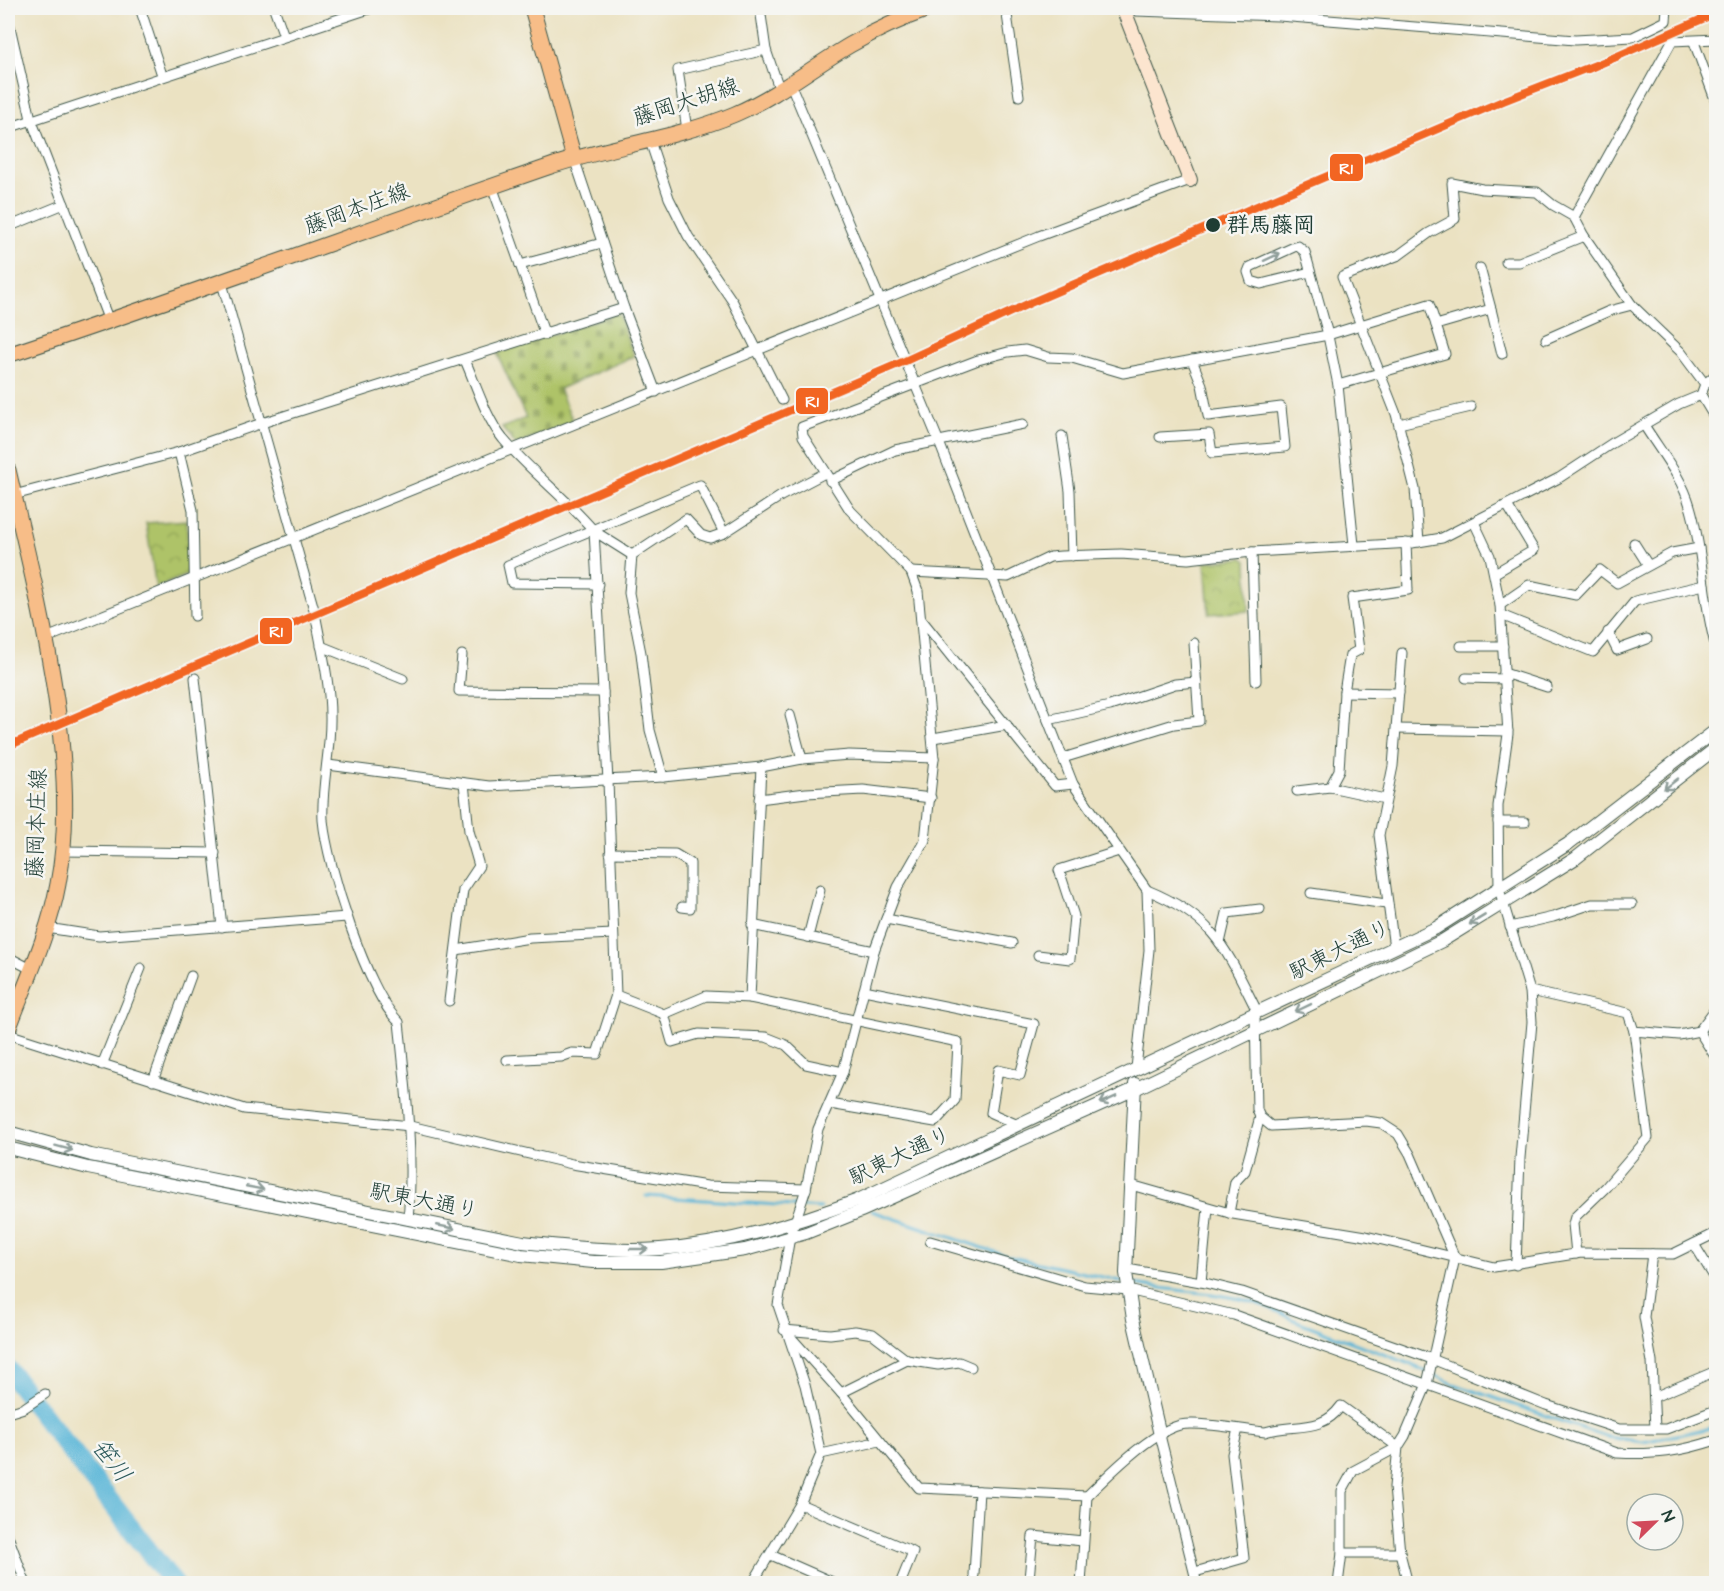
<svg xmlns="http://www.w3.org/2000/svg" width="1724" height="1591" font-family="'Architects Daughter','Klee One',sans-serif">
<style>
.cemetery{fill:url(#cemetery-stones);stroke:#66804e;stroke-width:1.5}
.park{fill:url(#park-crowns);stroke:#66804e;stroke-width:1.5}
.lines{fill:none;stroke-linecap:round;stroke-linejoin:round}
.stream{stroke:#59b5d7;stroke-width:3}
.river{stroke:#59b5d7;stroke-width:20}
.minor-casing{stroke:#3e5649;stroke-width:11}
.tertiary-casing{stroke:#3e5649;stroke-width:14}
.secondary-casing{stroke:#3e5649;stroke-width:16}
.primary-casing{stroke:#3e5649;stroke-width:17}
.minor{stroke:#fff;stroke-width:9}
.tertiary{stroke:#fff;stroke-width:12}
.secondary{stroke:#fce5cf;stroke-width:14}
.primary{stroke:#f7bd88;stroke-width:15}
.rail-1-casing{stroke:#f6f6f2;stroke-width:12}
.rail-1{stroke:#f26522;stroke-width:8}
.oneway{stroke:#8f9e9a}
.stop-dot{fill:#1f3d34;stroke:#f6f6f2;stroke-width:2}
.labels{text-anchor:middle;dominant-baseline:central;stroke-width:5;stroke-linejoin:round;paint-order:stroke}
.street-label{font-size:22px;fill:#1f3d34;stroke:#f6f6f2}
.stop-label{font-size:22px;font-weight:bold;fill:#1f3d34;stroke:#f6f6f2;text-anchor:start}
.water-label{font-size:24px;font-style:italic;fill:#2e5b5d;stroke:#f6f6f2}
.line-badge{stroke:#f6f6f2;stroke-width:2}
.badge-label{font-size:16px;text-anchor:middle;font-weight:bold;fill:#fff}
</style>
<defs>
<pattern id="cemetery-stones" width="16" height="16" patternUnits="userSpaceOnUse" patternTransform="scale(1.5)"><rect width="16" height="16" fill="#aec367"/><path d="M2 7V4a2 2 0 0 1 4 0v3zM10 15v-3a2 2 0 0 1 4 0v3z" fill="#8da056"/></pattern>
<pattern id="park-crowns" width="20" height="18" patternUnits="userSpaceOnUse" patternTransform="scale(1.5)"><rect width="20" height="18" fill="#aec367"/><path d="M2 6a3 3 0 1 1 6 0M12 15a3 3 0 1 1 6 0" fill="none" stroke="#8da056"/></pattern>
</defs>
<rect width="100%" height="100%" fill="#f6f6f2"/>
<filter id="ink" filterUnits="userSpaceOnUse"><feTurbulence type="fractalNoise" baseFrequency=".0167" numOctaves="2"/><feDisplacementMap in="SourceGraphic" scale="12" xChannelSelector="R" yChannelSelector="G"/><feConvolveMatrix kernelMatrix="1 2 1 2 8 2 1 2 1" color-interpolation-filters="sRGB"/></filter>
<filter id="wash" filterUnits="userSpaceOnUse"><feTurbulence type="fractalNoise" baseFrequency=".008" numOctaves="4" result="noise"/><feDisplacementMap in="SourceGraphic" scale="24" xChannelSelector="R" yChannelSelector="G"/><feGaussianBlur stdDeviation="1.35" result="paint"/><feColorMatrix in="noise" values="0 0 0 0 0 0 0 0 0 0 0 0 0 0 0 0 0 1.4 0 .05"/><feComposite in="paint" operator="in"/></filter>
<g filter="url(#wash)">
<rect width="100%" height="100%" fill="#ebe2c2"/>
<!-- cemetery -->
<path class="cemetery" d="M618 313 634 356 559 389 573 421 516 445 502 428 526 418 497 353Z"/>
<!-- park -->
<g class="park">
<path d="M187 520 188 574 156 588 146 523Z"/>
<path d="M1243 558 1247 561 1249 611 1209 614 1205 562Z"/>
</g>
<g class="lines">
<!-- stream -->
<g class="stream">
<path d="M646 1196 820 1208"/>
<path d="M872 1211 1007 1256 1125 1282"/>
<path d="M1131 1283C1186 1295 1245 1289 1294 1320L1407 1363 1454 1384 1607 1437 1643 1442 1716 1427"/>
</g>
<!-- river -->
<path class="river" d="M8 1370 174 1584"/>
</g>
</g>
<g filter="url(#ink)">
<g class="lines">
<defs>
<g id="minor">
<path d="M140 8 162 75"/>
<path d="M274 8 284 36"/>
<path d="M760 8 766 50 780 91"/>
<path d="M1006 8 1019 96"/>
<path d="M1126 8 1137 11 1279 16 1575 40 1633 37 1666 21 1667 8"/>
<path d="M8 18 31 119 109 321"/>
<path d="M1694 42 1716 102"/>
<path d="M791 85 939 442 1073 784 1147 890 1149 950 1136 1068"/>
<path d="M8 128 372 8"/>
<path d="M687 130 678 70 766 50"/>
<path d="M649 138 669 198 688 236 733 302 782 400"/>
<path d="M574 158 624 308 656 392"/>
<path d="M492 186 545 335"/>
<path d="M8 227 64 204"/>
<path d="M1506 262H1519L1584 236"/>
<path d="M520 265 602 243"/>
<path d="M1310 272 1261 284 1251 281 1248 272 1250 267 1294 247 1298 246 1305 252 1327 331 1338 385 1354 545"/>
<path d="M222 283 315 613C321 646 330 682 330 716 331 751 321 786 323 820 327 865 367 992 399 1022 406 1089 414 1153 408 1220"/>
<path d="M1491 309 1502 354"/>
<path d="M1546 339 1609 311 1632 305"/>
<path d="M465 360C476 385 486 418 503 439 531 472 566 498 594 531L608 781 616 995 664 1014 706 996 750 998 958 1042 955 1100 935 1122 830 1104"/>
<path d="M1705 384 1681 352 1632 305 1584 236 1574 217 1672 41 1716 39"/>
<path d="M1338 385 1445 354 1436 325"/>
<path d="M1701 395 1716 420"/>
<path d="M1399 424 1471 407"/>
<path d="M1644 425C1660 451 1682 477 1690 506 1704 552 1702 601 1716 647"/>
<path d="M1062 436 1070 491 1072 556"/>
<path d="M1160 437 1209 434 1212 453 1285 447 1281 407 1208 416 1202 385 1192 360"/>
<path d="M179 452 193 510 195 616"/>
<path d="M830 481 895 450 1023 424"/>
<path d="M10 496 179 452 262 423 624 308"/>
<path d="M1474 522 1490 556 1500 605 1508 734 1498 806 1499 889 1530 991 1532 1022 1520 1158 1516 1265"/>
<path d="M594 531 632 555"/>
<path d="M1419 542 1415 489 1396 414 1342 277 1399 255 1429 233 1455 219 1452 183 1482 189 1537 192 1553 205 1574 217"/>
<path d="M1634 543 1648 565"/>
<path d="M1252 552 1256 681"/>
<path d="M911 572 1008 577 1050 557 1061 556 1121 554 1188 559 1252 552 1412 543 1442 538 1559 478 1614 442 1679 404 1701 395 1705 384 1716 374"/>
<path d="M1495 573 1534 550 1507 505"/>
<path d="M598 584 512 583 508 565 700 485 724 533"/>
<path d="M1500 605 1529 585 1576 595 1600 570 1617 583 1672 553 1699 548"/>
<path d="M1501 615 1593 652 1635 601 1704 585"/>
<path d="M921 619 1055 786 1073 784"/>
<path d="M1608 632 1617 650 1647 639"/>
<path d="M44 639 1039 236 1190 180"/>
<path d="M321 646 403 679"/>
<path d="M1461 646H1503"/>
<path d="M462 655 459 691 603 692"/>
<path d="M1504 673 1547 687"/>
<path d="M195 678 222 927"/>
<path d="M1466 678 1505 679"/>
<path d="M1344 692 1399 693"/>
<path d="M790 715 802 759"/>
<path d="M1048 720 1110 706 1175 684 1197 682"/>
<path d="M1397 729 1508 731"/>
<path d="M933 738 1007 725"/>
<path d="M1063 758 1174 724 1199 721 1194 643"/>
<path d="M328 765 489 786 663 777 761 767 802 759 849 755 934 758"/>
<path d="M663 777 650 730 641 653 629 593 632 555 686 519 701 535 710 538 724 533 781 496 825 473"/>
<path d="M1330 787 1385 799"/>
<path d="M1297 791 1330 787 1339 770 1344 692 1350 655 1359 650 1352 598 1408 590 1406 543"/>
<path d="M759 799 806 793 863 790 931 798"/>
<path d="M1498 822H1525"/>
<path d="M63 851 215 853"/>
<path d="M610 853 675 854 690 863V908L682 907"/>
<path d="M1147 890C1216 918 1226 950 1258 1013"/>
<path d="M1311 893 1386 904"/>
<path d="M886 919 1012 943"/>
<path d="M752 925 874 951"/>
<path d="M1510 927 1553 917 1592 904H1632"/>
<path d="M47 928 99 936 347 917"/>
<path d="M808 937 820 890"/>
<path d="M1220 943 1227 913 1260 909"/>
<path d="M1394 948 1379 835 1393 766 1402 653"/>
<path d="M456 950 530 938 613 934"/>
<path d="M1038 955 1070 959 1074 916 1059 870 1119 851"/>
<path d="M8 957 31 969"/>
<path d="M864 990 1034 1024 1020 1075 998 1070 991 1113 1018 1125"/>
<path d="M1530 991 1628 1013 1634 1031 1679 1035 1699 1031 1716 1008"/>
<path d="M750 998 761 767"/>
<path d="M449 1001 463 890 479 866 469 831 464 783"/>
<path d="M664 1014 672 1042 699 1034 766 1037 786 1045 806 1064 843 1072"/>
<path d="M1255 1014 1257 1110 1260 1117 1271 1126 1366 1121 1381 1123 1398 1134 1410 1154 1455 1258 1427 1384 1405 1436 1398 1447 1353 1471 1342 1491V1553L1338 1584"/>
<path d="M1699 1031 1716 1058"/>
<path d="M8 1034 244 1109 410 1126 572 1164 707 1186 806 1189"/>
<path d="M507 1060 561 1057 572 1053 597 1054 616 995"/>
<path d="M102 1065 141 968"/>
<path d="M153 1081 191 976"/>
<path d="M1131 1185 1233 1214 1366 1236 1494 1267 1581 1253 1673 1254 1716 1233"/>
<path d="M1229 1213 1235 1182 1245 1171 1260 1117"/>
<path d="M930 1241 1085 1286 1128 1290 1234 1315 1617 1453C1655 1455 1680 1452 1716 1440"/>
<path d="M1694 1244 1716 1280"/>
<path d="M1576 1254 1573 1224 1575 1217 1606 1187 1648 1138 1634 1031"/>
<path d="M1652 1254 1644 1317 1652 1362 1655 1429"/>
<path d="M1127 1269 1201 1282 1242 1292 1432 1359 1546 1405 1619 1429H1666L1716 1410"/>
<path d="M1201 1282 1208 1208"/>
<path d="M784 1330 830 1334 855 1331 873 1334 907 1360 938 1365 959 1362 971 1367"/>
<path d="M788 1334 841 1393 919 1488 1087 1496"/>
<path d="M841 1393 907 1360"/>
<path d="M1654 1397 1716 1371"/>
<path d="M8 1413 24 1408 45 1394"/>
<path d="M1160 1435 1197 1584"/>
<path d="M821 1454 880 1441"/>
<path d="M800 1504 913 1552 900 1584"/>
<path d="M8 1536 26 1584"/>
<path d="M1400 1553 1408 1584"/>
<path d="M771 1555 837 1584"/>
<path d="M1195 1572 1244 1558 1232 1454 1238 1429"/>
<path d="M974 1575 979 1491"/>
<path d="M1029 1579 1033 1536 1083 1541"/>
<path d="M752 1584 800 1504 821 1454 805 1385 778 1305 790 1237 806 1189 818 1129 843 1072 874 951 898 887 925 840 934 758 918 591 911 572 850 510 803 436 802 427 978 360 1008 352 1025 350 1048 357 1072 358 1123 373 1328 335 1429 304 1436 325 1491 309 1480 268"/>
<path d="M1081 1584 1087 1496C1109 1474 1150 1433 1180 1425 1198 1421 1245 1430 1265 1432 1294 1423 1321 1434 1341 1406L1398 1447 1394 1487 1400 1553H1342"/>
</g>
<g id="tertiary">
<path d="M1135 1084 1126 1273 1133 1319 1160 1435"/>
<path d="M8 1132 91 1155 523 1242C568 1247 614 1252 660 1249 728 1244 794 1224 858 1200L1436 928 1568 844 1716 730"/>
<path d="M8 1148 88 1168 521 1255 593 1262H661L745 1250 806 1233 861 1211 1135 1089 1442 941 1576 858 1716 748"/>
</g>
<path id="secondary" d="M1123 8 1190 180"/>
<g id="primary">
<path d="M532 8 574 158"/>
<path d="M8 355C189 295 368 229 548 167 609 146 676 139 735 114 777 96 811 68 850 45 876 30 903 18 931 8"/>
<path d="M8 470C36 592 82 761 58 884 49 934 26 982 8 1030"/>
</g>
</defs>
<!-- minor casing -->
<use href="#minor" class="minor-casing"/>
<!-- tertiary casing -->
<use href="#tertiary" class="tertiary-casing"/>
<!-- secondary casing -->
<use href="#secondary" class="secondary-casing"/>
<!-- primary casing -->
<use href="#primary" class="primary-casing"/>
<!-- minor -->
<use href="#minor" class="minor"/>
<!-- tertiary -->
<use href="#tertiary" class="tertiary"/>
<!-- secondary -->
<use href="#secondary" class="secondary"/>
<!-- primary -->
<use href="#primary" class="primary"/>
<defs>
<g id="rail-1">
<path d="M1588 69 1716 13"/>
<path d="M8 746 905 361 1030 303 1503 101 1616 57"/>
</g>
</defs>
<!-- rail-1 casing -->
<use href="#rail-1" class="rail-1-casing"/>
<!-- rail-1 -->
<use href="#rail-1" class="rail-1"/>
</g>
<!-- one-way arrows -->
<defs><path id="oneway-shaft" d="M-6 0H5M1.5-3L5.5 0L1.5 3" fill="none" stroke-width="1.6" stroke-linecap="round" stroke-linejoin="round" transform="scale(1.5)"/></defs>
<g class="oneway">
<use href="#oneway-shaft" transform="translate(1272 257) rotate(-25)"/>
<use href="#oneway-shaft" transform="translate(1671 784) rotate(142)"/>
<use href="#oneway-shaft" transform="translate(1477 920) rotate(149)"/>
<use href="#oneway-shaft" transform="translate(1303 1008) rotate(154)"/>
<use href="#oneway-shaft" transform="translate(1108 1100) rotate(156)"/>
<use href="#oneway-shaft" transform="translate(64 1148) rotate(15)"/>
<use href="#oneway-shaft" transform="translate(255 1188) rotate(11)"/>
<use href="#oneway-shaft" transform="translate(446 1227) rotate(11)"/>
<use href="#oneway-shaft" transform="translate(639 1249)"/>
</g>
</g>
<!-- markers -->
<circle class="stop-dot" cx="1213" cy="225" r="8"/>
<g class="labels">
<!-- street labels -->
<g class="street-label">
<text transform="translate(686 102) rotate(-18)">藤岡大胡線</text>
<text transform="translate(357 209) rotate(-20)">藤岡本庄線</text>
<text transform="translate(37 823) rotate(-88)">藤岡本庄線</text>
<text transform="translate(1340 950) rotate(-26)">駅東大通り</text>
<text transform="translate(900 1156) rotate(-25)">駅東大通り</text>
<text transform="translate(424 1201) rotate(11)">駅東大通り</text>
</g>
<!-- stop labels -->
<g class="stop-label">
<text x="1227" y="225">群馬藤岡</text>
</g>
<!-- water labels -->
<g class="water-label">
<text transform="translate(111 1461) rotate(52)">笹川</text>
</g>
</g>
<g class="line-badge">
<rect x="1329" y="153" width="35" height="29" rx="6" fill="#f26522"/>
<rect x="795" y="387" width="34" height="28" rx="6" fill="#f26522"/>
<rect x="259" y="617" width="34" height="28" rx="6" fill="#f26522"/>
</g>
<g class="badge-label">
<text x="1346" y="174">R1</text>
<text x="812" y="407">R1</text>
<text x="276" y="637">R1</text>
</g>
<!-- margin -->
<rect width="1724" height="1591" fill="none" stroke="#f6f6f2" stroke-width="30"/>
<!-- north arrow -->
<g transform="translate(1655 1522) rotate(66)"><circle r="28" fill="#f6f6f2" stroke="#a0aca6" stroke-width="1.5"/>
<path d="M0-4.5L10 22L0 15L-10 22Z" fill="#d1495b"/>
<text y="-9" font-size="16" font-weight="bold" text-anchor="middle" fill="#1f3d34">N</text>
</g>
</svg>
